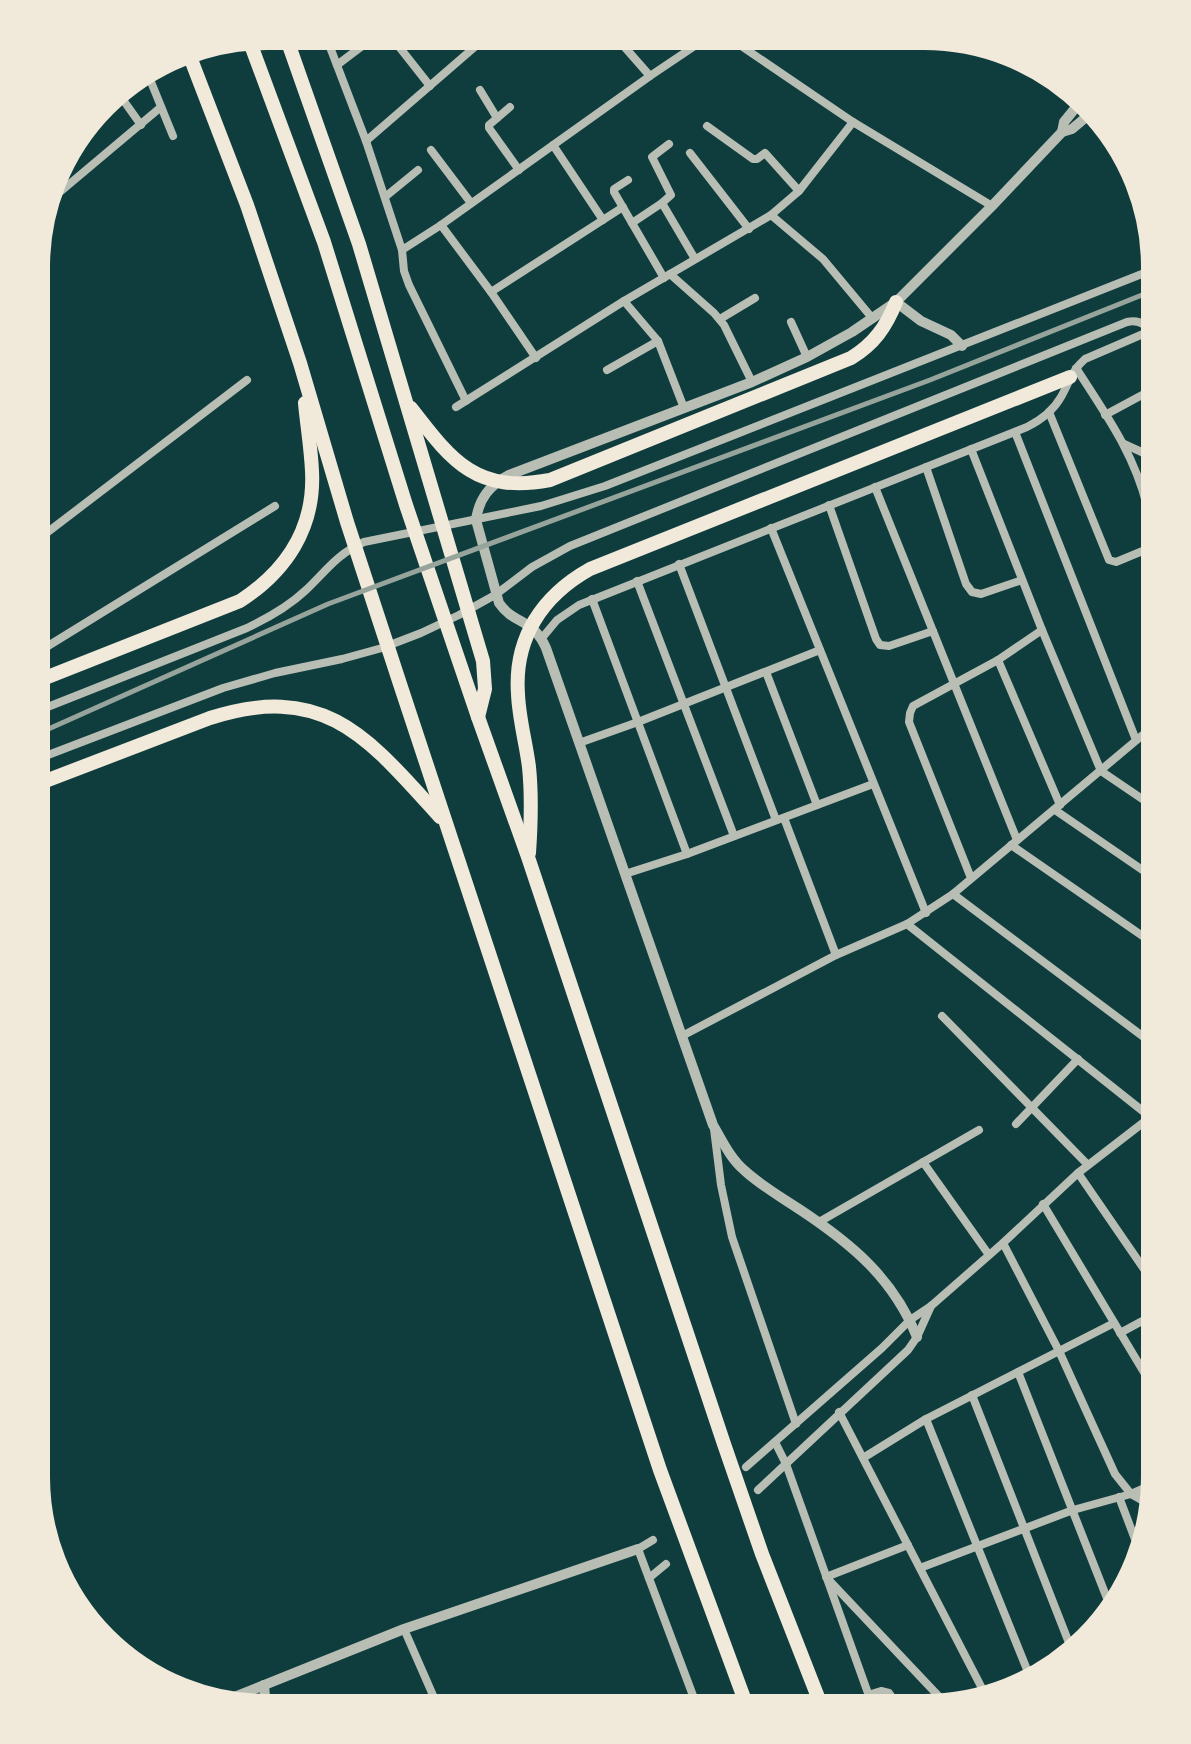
<svg xmlns="http://www.w3.org/2000/svg" width="1191" height="1744" font-family="Merriweather,serif">
<style>
.lines{fill:none;stroke-linecap:round;stroke-linejoin:round}
.minor{stroke:#b8beb3;stroke-width:8}
.tertiary{stroke:#b8beb3;stroke-width:10}
.trunk{stroke:#f1e9da;stroke-width:14}
.motorway{stroke:#f1e9da;stroke-width:14}
.rail{stroke:#97a49c;stroke-width:5}
.rim{fill:none;stroke:#f1e9da;stroke-width:4}
</style>
<rect width="100%" height="100%" fill="#0f3d3e"/>
<g class="lines">
<!-- minor -->
<g class="minor">
<path d="M325 34 366 141 402 250 441 225 650 76 711 35"/>
<path d="M389 34 430 86"/>
<path d="M614 35 650 76"/>
<path d="M725 35 853 122 992 206"/>
<path d="M337 65 378 34"/>
<path d="M147 72 173 136"/>
<path d="M116 90 141 125"/>
<path d="M480 90 497 118"/>
<path d="M510 107 489 125V128L519 170"/>
<path d="M707 126 753 159H757L765 153 799 191"/>
<path d="M366 141 477 45 480 39 478 35"/>
<path d="M669 144 652 157 671 195 662 203 695 259"/>
<path d="M553 145 603 220"/>
<path d="M431 150 471 203"/>
<path d="M690 153 749 229"/>
<path d="M628 180 614 189V192L664 278"/>
<path d="M385 197 418 170"/>
<path d="M48 202 161 107"/>
<path d="M771 215 823 259 873 319"/>
<path d="M632 223 662 203"/>
<path d="M441 225 491 292 536 358"/>
<path d="M402 250 404 271 409 285 466 401"/>
<path d="M670 274 714 313 724 325 752 382"/>
<path d="M491 292 623 207"/>
<path d="M624 301 658 341 684 408"/>
<path d="M720 319 755 298"/>
<path d="M791 322 807 357"/>
<path d="M1076 368C1105 413 1134 453 1147 506 1154 533 1133 540 1157 564"/>
<path d="M607 370 658 341"/>
<path d="M456 407 624 301 771 215 799 191 853 122"/>
<path d="M1049 412 1109 560 1116 562 1145 550"/>
<path d="M1105 415 1157 387"/>
<path d="M1015 432 1136 740"/>
<path d="M1124 444 1157 459"/>
<path d="M971 449 1042 630 1101 771 1157 809"/>
<path d="M926 467 966 584 972 592 981 594 1022 580"/>
<path d="M875 487 1017 840"/>
<path d="M829 505 876 639 880 645 889 646 933 631"/>
<path d="M771 528 926 913"/>
<path d="M36 541 247 380"/>
<path d="M679 564 776 820"/>
<path d="M637 581 734 836"/>
<path d="M592 599 687 854"/>
<path d="M542 638 557 620 579 605 1027 427C1041 420 1053 411 1061 397 1069 383 1072 370 1085 359L1157 328"/>
<path d="M35 654 275 506"/>
<path d="M998 660 1060 805"/>
<path d="M766 672 817 805"/>
<path d="M35 712 247 628C268 618 288 607 306 590 326 571 337 554 364 542L541 506 605 486 1157 268"/>
<path d="M579 743 638 722 820 650"/>
<path d="M35 760 223 688 275 673 342 659 382 648 421 633 459 615 495 595 532 567 570 546 1127 322C1144 318 1149 330 1157 342"/>
<path d="M1055 810 1157 880"/>
<path d="M784 818 836 955"/>
<path d="M1011 845 1157 946"/>
<path d="M625 874 687 854 873 784"/>
<path d="M971 878 909 722 910 713 913 706 998 660 1042 630"/>
<path d="M953 894 1157 1047"/>
<path d="M907 924 1149 1116 1157 1129"/>
<path d="M942 1016 1088 1165"/>
<path d="M682 1036 836 955 907 924 953 894 1157 723"/>
<path d="M1016 1124 1078 1059"/>
<path d="M714 1129 721 1185 732 1237 796 1424"/>
<path d="M923 1162 989 1255"/>
<path d="M1078 1173 1157 1288"/>
<path d="M1153 1198 1157 1203"/>
<path d="M1043 1204 1157 1394"/>
<path d="M819 1222 979 1130"/>
<path d="M1003 1243 1059 1351 1115 1474 1131 1494 1152 1506"/>
<path d="M1120 1333 1157 1313"/>
<path d="M1018 1372 1112 1611"/>
<path d="M972 1395 1071 1648"/>
<path d="M839 1412 986 1696"/>
<path d="M926 1419 1032 1682"/>
<path d="M775 1442 786 1464 874 1710"/>
<path d="M863 1458 926 1419 1114 1323"/>
<path d="M746 1467 882 1348 910 1320 931 1306 1003 1243 1078 1173 1157 1112"/>
<path d="M758 1490 908 1350 917 1337 931 1306"/>
<path d="M1119 1497 1138 1547"/>
<path d="M653 1540 638 1549 698 1709"/>
<path d="M908 1545 826 1577 947 1705"/>
<path d="M920 1568 1073 1510 1131 1494 1156 1483"/>
<path d="M649 1578 666 1564"/>
<path d="M404 1629 439 1709"/>
<path d="M868 1695 881 1691 889 1693 901 1710"/>
</g>
<!-- tertiary -->
<g class="tertiary">
<path d="M1062 132 1064 122 1081 101"/>
<path d="M896 302 921 321 951 335 962 346"/>
<path d="M917 1337C893 1278 852 1244 799 1209 781 1197 760 1185 744 1170 730 1158 722 1140 713 1125L546 648C533 618 514 625 499 603L476 520C479 498 490 485 509 475L752 382 807 357 852 332 896 302 992 206 1062 132 1072 129 1091 113"/>
<path d="M264 1685 266 1708"/>
<path d="M222 1702 404 1629 638 1549"/>
</g>
<!-- trunk -->
<g class="trunk">
<path d="M285 34 359 244 483 661 485 689 478 717"/>
<path d="M411 408C452 461 476 494 550 480L851 358C874 344 886 327 896 302"/>
</g>
<!-- motorway -->
<g class="motorway">
<path d="M248 37 324 242 406 505 478 717 528 857 724 1444 762 1554 823 1710"/>
<path d="M187 49 247 205 300 363 347 522 400 684 660 1470 748 1709"/>
<path d="M35 682 240 601C286 571 315 528 312 471 311 448 307 425 305 403"/>
<path d="M35 785 210 718C326 681 369 739 440 817"/>
<path d="M529 853C531 824 532 796 529 767 526 743 519 719 518 694 514 638 542 596 590 569L1070 377"/>
</g>
<!-- rail -->
<path class="rail" d="M35 735 328 604 930 380 1157 289"/>
</g>
<!-- crop -->
<path d="M0 0H1191V1744H0ZM267 48H924A219 219 0 0 1 1143 267V1477A219 219 0 0 1 924 1696H267A219 219 0 0 1 48 1477V267A219 219 0 0 1 267 48Z" fill="#f1e9da" fill-rule="evenodd"/>
<path class="rim" d="M267 48H924A219 219 0 0 1 1143 267V1477A219 219 0 0 1 924 1696H267A219 219 0 0 1 48 1477V267A219 219 0 0 1 267 48Z"/>
</svg>
